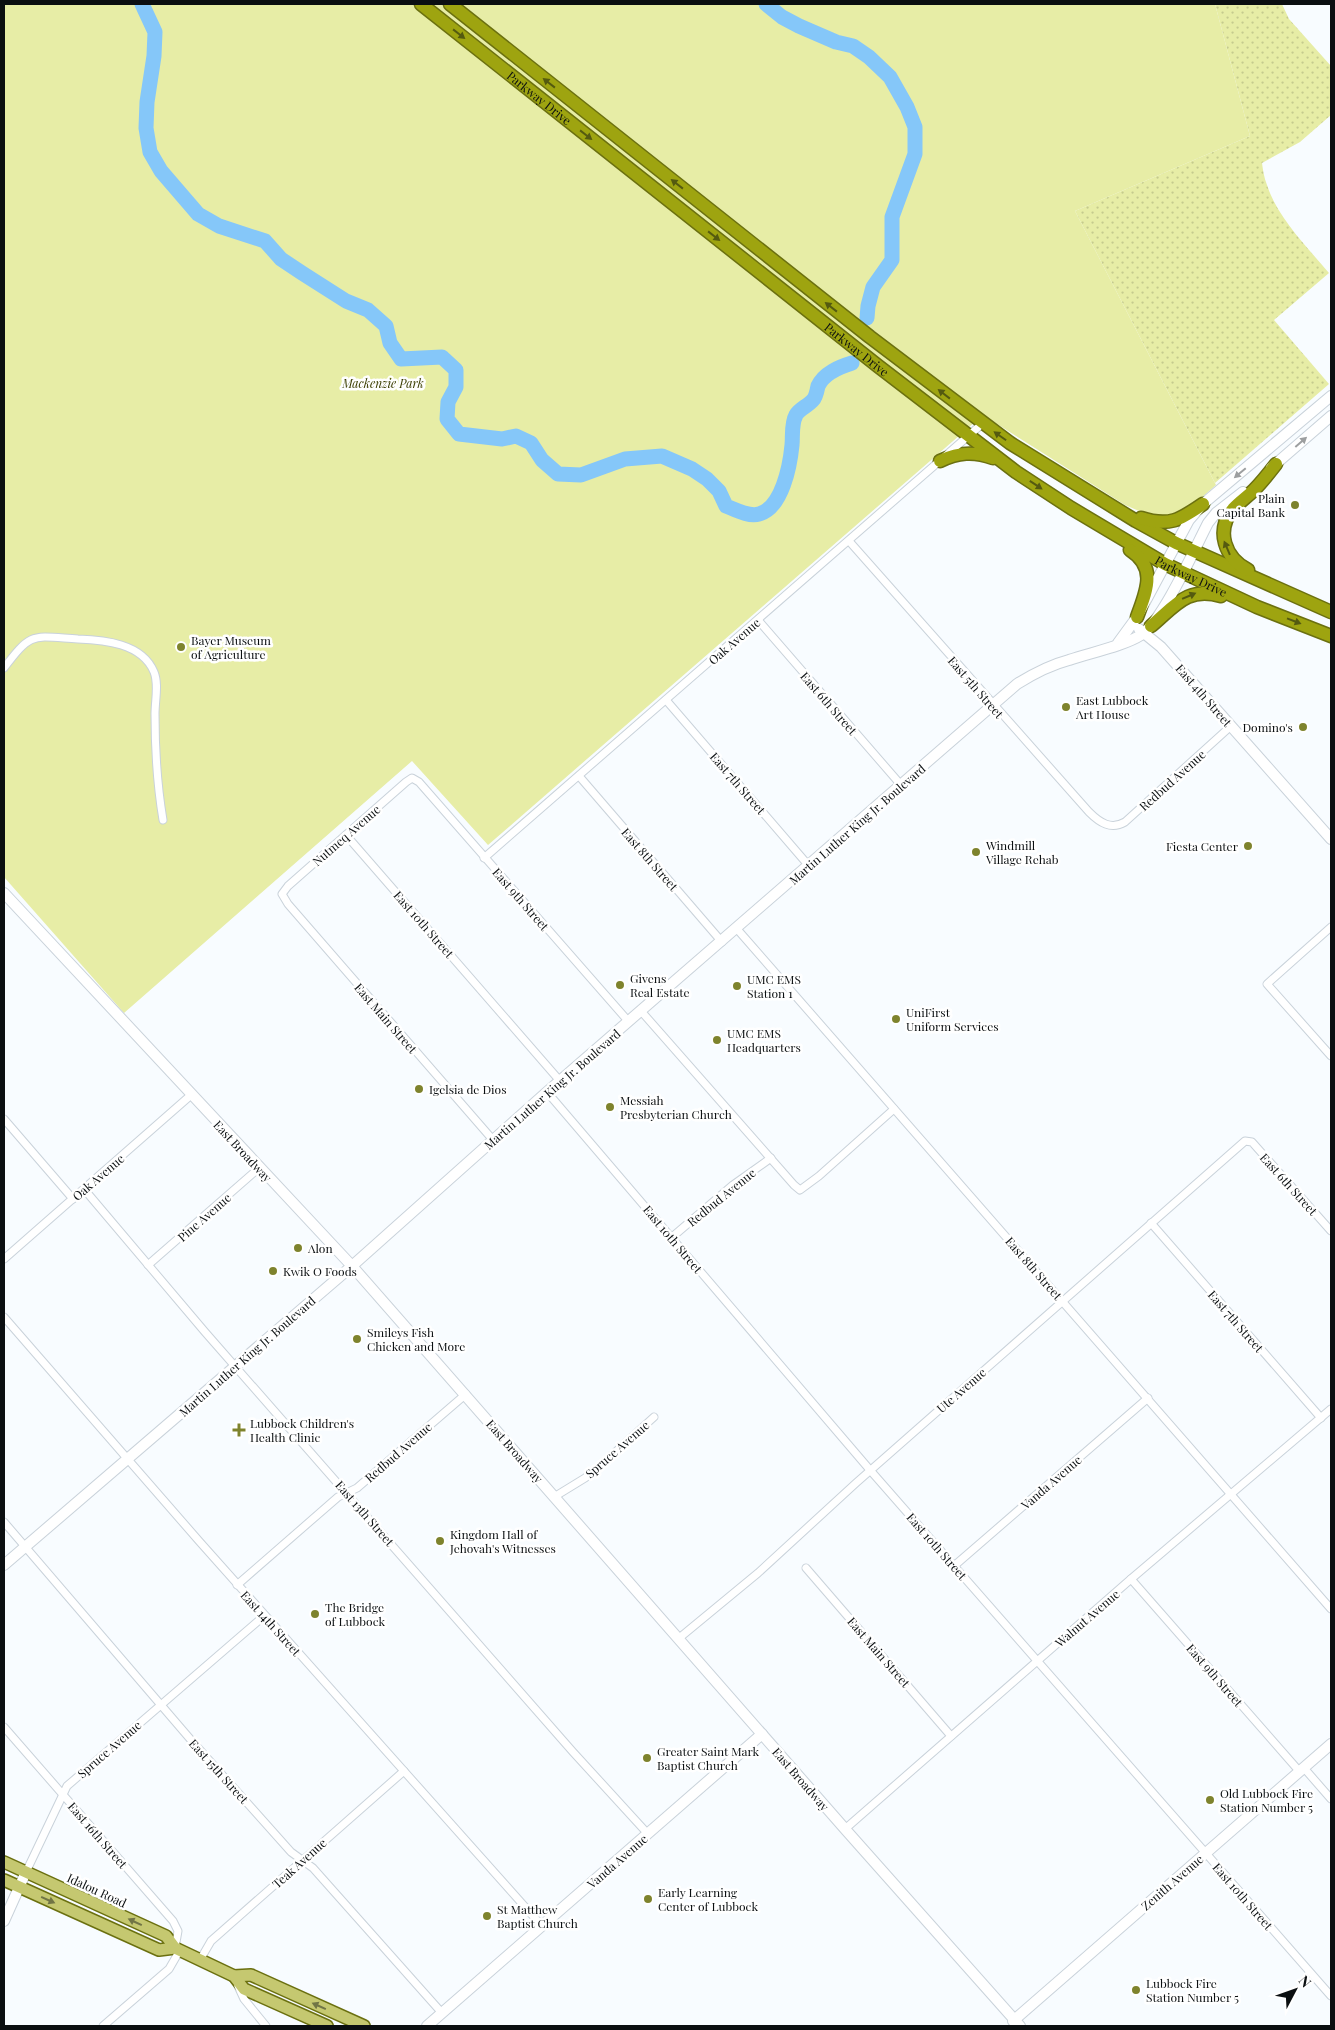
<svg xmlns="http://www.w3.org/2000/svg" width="1335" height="2030" font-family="'Playfair Display',serif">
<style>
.grass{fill:url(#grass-dots)}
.park{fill:#e7eda6}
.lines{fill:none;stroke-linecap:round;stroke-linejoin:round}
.river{stroke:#85c7f9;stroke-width:15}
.street-casing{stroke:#c9d2da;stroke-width:9}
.secondary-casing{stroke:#c9d2da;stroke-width:12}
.primary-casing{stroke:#6b7010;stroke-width:14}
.highway-casing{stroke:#6b7010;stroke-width:15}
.street{stroke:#fff;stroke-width:7}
.secondary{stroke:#fff;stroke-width:10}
.primary{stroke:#c5c870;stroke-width:11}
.highway{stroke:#9ea410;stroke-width:12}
.oneway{fill:#545a10}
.oneway2{fill:#9d9fa0}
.oneway3{fill:#717545}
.poi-dot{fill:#7e832d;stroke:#fff;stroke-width:2}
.labels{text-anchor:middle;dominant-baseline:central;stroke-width:5;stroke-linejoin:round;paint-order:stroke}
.street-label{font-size:12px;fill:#0b0f11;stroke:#fff}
.park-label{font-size:12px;font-style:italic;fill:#3b3d00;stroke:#fff}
.poi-label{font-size:12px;fill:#0b0f11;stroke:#fff;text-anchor:start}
</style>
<defs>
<pattern id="grass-dots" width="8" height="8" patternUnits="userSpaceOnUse" patternTransform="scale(1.25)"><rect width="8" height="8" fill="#e7eda6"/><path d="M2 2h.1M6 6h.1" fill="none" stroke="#c5ca8e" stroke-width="1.8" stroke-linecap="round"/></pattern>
</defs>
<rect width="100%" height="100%" fill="#f8fcff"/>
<!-- grass -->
<path class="grass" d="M1215 4H1282L1289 19 1331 66V115L1300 142 1262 163C1263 170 1264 178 1267 185 1277 217 1308 248 1329 273L1274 320 1329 384 1215 483 1075 211 1250 136Z"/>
<!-- park -->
<path class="park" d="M4 4H1215L1250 136 1075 211 1216 485 1192 506 1158 519 1125 505 983 415 488 845 412 761 124 1013 4 877Z"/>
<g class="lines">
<!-- river -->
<g class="river">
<path d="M142 4 155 32 154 56 147 102 146 128 150 152 161 171 198 214 219 226 265 241 281 259 302 273 346 301 368 310 386 326 390 343 401 359 442 357 456 370V387L448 402 447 419 459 434 502 439 516 436 531 443 542 460 558 474 581 475 625 459 662 456 692 469 707 479 719 491 726 506C736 510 749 517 759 514 782 508 790 466 792 445 793 436 791 424 796 415 799 409 808 406 813 400 816 397 817 391 818 386 824 373 839 367 852 363"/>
<path d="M766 4 782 17 799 26 836 42 853 46 869 57 890 77 907 107 915 127V154L892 217V260L873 287 868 306 867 318"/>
</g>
<defs>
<g id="street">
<path d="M849 541 1089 812C1100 823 1111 830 1125 822L1231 726"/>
<path d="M758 620 901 785"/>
<path d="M4 668C32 631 32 636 78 639 104 640 142 643 154 672 159 684 155 700 155 714 155 749 157 784 163 820"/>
<path d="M666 700 809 866"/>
<path d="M579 776 722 942"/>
<path d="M346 835 560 1081"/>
<path d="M484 858 982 424"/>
<path d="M1331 927 1267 984 1331 1056"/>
<path d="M737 929 1331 1609"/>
<path d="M641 1011 794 1185 800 1190 819 1176 894 1109"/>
<path d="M547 1092 870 1470 1331 1996"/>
<path d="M4 1119 73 1199"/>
<path d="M493 1140 288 904 282 894 288 886 406 782 412 778 419 782 629 1022"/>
<path d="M84 1189 205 1332 573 1752 648 1834"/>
<path d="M1151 1223 1321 1418"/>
<path d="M671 1238 733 1185 771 1158"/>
<path d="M4 1259 191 1095"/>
<path d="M148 1265 259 1168"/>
<path d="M4 1317 199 1541 542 1926"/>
<path d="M554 1497 585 1478 600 1466 654 1417"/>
<path d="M4 1522 191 1740 291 1852 313 1868 442 2013"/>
<path d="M954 1566 1148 1398"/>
<path d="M806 1568 951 1736"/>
<path d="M1131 1579 1300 1772"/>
<path d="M237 1585 338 1497 357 1488 466 1394"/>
<path d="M678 1639 758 1573 856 1483 1245 1141 1252 1142 1331 1231"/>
<path d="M4 1727 173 1921 178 1931 175 1948"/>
<path d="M1304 1768 1331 1799"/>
<path d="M845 1829 1131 1579 1331 1409"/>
<path d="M26 1872 67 1786 264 1616"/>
<path d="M200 1960 211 1941 404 1771"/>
<path d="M238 1986 244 1999 266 2026"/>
<path d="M103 2026 169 1969 180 1950"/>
</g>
<g id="secondary">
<path d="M1271 468 1331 416"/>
<path d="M1139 629 1161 647 1331 839"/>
<path d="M1118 643 1137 617 1189 520 1203 504 1331 396"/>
<path d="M4 893 352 1266 845 1829 1020 2026"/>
<path d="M4 1565 352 1266 547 1092 1017 684C1033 674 1050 665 1069 660 1089 653 1124 646 1141 635 1163 620 1194 550 1208 523L1216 513 1243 492"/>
<path d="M4 1921 26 1872"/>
<path d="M1013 2021 1331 1744"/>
<path d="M427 2026 762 1734"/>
</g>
<g id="primary">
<path d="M4 1862 166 1936 175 1948 234 1976 244 1989 327 2026"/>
<path d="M4 1880 159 1950 175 1948"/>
<path d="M234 1976 251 1975 364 2026"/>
</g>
<g id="highway">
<path id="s1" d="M421 4 878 366 1016 472 1071 508 1165 564 1257 607 1331 636"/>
<path d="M450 4 870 337 1010 443 1136 521 1176 543 1331 612"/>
<path d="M940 461C958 452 974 451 993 458"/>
<path d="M1141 518C1169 527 1180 520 1203 504"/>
<path d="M1130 550C1158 568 1146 592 1137 617"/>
<path d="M1248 570C1225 558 1215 531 1233 509 1239 502 1247 497 1254 490 1262 482 1269 473 1276 464"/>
<path d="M1151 626C1175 606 1187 586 1221 596"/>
</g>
</defs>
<!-- street casing -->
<use href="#street" class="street-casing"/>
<!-- secondary casing -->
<use href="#secondary" class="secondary-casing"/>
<!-- primary casing -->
<use href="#primary" class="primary-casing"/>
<!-- highway casing -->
<use href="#highway" class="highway-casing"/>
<!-- street -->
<use href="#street" class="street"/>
<!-- secondary -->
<use href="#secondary" class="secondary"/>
<!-- primary -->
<use href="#primary" class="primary"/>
<!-- highway -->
<use href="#highway" class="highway"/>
</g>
<!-- one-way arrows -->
<defs><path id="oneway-solid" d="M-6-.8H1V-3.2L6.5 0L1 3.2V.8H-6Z" transform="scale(1.25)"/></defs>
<g class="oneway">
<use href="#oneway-solid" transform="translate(459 34) rotate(38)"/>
<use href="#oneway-solid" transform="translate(549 83) rotate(-142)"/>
<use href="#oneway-solid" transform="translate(586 135) rotate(38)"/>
<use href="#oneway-solid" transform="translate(677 184) rotate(-142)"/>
<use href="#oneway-solid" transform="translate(714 236) rotate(38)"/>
<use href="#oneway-solid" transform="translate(831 307) rotate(-142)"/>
<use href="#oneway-solid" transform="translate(944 394) rotate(-142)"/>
<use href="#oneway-solid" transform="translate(1000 436) rotate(-145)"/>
<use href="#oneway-solid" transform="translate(1036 485) rotate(34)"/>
<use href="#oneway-solid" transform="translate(1227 548) rotate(-113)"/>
<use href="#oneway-solid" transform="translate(1189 596) rotate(-23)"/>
<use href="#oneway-solid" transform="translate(1294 621) rotate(21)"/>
</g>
<g class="oneway2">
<use href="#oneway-solid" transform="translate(1301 442) rotate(-41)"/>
<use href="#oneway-solid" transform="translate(1240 473) rotate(140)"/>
</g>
<g class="oneway3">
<use href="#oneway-solid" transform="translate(48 1900) rotate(24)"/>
<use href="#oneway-solid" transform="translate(135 1922) rotate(-155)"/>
<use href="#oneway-solid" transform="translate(319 2006) rotate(-156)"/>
</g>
<!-- markers -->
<g class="poi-dot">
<circle cx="1295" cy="505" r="5"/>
<circle cx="181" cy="647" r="5"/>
<circle cx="1066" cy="707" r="5"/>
<circle cx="1303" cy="727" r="5"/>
<circle cx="1248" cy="846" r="5"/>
<circle cx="976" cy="852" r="5"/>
<circle cx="620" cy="985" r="5"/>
<circle cx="737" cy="986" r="5"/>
<circle cx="896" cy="1019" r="5"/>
<circle cx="717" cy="1040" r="5"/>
<circle cx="419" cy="1089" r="5"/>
<circle cx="610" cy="1107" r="5"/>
<circle cx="298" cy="1248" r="5"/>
<circle cx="273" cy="1271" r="5"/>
<circle cx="357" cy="1339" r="5"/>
<path d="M236.5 1422.5h5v5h5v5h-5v5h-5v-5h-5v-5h5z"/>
<circle cx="440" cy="1541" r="5"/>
<circle cx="315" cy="1614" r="5"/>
<circle cx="647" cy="1758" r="5"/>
<circle cx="1210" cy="1800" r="5"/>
<circle cx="648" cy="1899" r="5"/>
<circle cx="487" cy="1916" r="5"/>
<circle cx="1136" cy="1990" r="5"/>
</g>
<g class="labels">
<!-- street labels -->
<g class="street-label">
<text stroke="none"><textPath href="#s1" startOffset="151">Parkway Drive</textPath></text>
<text stroke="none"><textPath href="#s1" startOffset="556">Parkway Drive</textPath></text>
<text stroke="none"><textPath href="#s1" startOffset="961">Parkway Drive</textPath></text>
<text transform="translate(734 641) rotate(-41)">Oak Avenue</text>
<text transform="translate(976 687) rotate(49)">East 5th Street</text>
<text transform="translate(1204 695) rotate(49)">East 4th Street</text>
<text transform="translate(829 703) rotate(49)">East 6th Street</text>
<text transform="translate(1172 780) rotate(-42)">Redbud Avenue</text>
<text transform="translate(738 783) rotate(49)">East 7th Street</text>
<text transform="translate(857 824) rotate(-41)">Martin Luther King Jr. Boulevard</text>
<text transform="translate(346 835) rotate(-41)">Nutmeq Avenue</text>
<text transform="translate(650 859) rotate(49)">East 8th Street</text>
<text transform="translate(521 899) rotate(49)">East 9th Street</text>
<text transform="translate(424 924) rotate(49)">East 10th Street</text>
<text transform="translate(386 1018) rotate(49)">East Main Street</text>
<text transform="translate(552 1089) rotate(-41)">Martin Luther King Jr. Boulevard</text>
<text transform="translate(243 1151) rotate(47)">East Broadway</text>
<text transform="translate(98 1177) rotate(-41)">Oak Avenue</text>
<text transform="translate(1289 1184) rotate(48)">East 6th Street</text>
<text transform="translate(721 1197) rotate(-39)">Redbud Avenue</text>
<text transform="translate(204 1217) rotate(-41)">Pine Avenue</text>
<text transform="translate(673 1239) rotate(50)">East 10th Street</text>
<text transform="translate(1034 1268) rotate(49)">East 8th Street</text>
<text transform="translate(1236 1321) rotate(49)">East 7th Street</text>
<text transform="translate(247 1356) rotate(-41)">Martin Luther King Jr. Boulevard</text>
<text transform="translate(961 1390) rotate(-41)">Ute Avenue</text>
<text transform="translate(617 1449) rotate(-41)">Spruce Avenue</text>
<text transform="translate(515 1451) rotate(49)">East Broadway</text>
<text transform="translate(398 1452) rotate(-41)">Redbud Avenue</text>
<text transform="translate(1051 1482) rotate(-41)">Vanda Avenue</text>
<text transform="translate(365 1513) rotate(49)">East 13th Street</text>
<text transform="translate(937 1546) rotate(49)">East 10th Street</text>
<text transform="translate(1087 1618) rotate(-41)">Walnut Avenue</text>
<text transform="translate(271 1623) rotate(48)">East 14th Street</text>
<text transform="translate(879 1652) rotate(49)">East Main Street</text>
<text transform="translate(1215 1675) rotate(49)">East 9th Street</text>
<text transform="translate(109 1749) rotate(-41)">Spruce Avenue</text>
<text transform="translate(219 1771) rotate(48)">East 15th Street</text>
<text transform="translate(801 1779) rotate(49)">East Broadway</text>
<text transform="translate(98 1835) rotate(49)">East 16th Street</text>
<text transform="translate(617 1861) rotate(-41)">Vanda Avenue</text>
<text transform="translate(299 1863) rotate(-42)">Teak Avenue</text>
<text transform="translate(1172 1882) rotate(-41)">Zenith Avenue</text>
<text transform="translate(97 1890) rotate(25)">Idalou Road</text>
<text transform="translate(1243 1896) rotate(49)">East 10th Street</text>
</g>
<!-- park labels -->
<g class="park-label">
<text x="383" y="383">Mackenzie Park</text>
</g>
<!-- poi labels -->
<g class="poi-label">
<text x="1285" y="498" text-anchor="end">Plain<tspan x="1285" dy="14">Capital Bank</tspan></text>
<text x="191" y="640">Bayer Museum<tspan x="191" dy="14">of Agriculture</tspan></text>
<text x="1076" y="700">East Lubbock<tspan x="1076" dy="14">Art House</tspan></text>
<text x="1293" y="727" text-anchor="end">Domino's</text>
<text x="986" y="845">Windmill<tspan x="986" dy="14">Village Rehab</tspan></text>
<text x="1238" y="846" text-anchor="end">Fiesta Center</text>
<text x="630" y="978">Givens<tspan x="630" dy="14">Real Estate</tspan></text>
<text x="747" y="979">UMC EMS<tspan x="747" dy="14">Station 1</tspan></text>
<text x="906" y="1012">UniFirst<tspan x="906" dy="14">Uniform Services</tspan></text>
<text x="727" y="1033">UMC EMS<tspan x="727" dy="14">Headquarters</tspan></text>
<text x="429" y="1089">Igelsia de Dios</text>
<text x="620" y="1100">Messiah<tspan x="620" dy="14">Presbyterian Church</tspan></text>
<text x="308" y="1248">Alon</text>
<text x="283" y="1271">Kwik O Foods</text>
<text x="367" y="1332">Smileys Fish<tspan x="367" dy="14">Chicken and More</tspan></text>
<text x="250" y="1423">Lubbock Children's<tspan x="250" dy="14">Health Clinic</tspan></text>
<text x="450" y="1534">Kingdom Hall of<tspan x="450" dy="14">Jehovah's Witnesses</tspan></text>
<text x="325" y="1607">The Bridge<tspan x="325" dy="14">of Lubbock</tspan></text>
<text x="657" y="1751">Greater Saint Mark<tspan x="657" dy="14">Baptist Church</tspan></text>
<text x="1220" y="1793">Old Lubbock Fire<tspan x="1220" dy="14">Station Number 5</tspan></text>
<text x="658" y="1892">Early Learning<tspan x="658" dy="14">Center of Lubbock</tspan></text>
<text x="497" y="1909">St Matthew<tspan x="497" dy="14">Baptist Church</tspan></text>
<text x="1146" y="1983">Lubbock Fire<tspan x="1146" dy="14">Station Number 5</tspan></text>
</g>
</g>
<!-- border -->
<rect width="1335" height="2030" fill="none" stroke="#0b0f11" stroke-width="10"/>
<!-- north arrow -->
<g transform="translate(1295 1990) rotate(49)" stroke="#ffffff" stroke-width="4" paint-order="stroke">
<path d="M0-4L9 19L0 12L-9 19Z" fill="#0b0f11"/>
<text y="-8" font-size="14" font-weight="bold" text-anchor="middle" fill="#0b0f11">N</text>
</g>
</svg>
